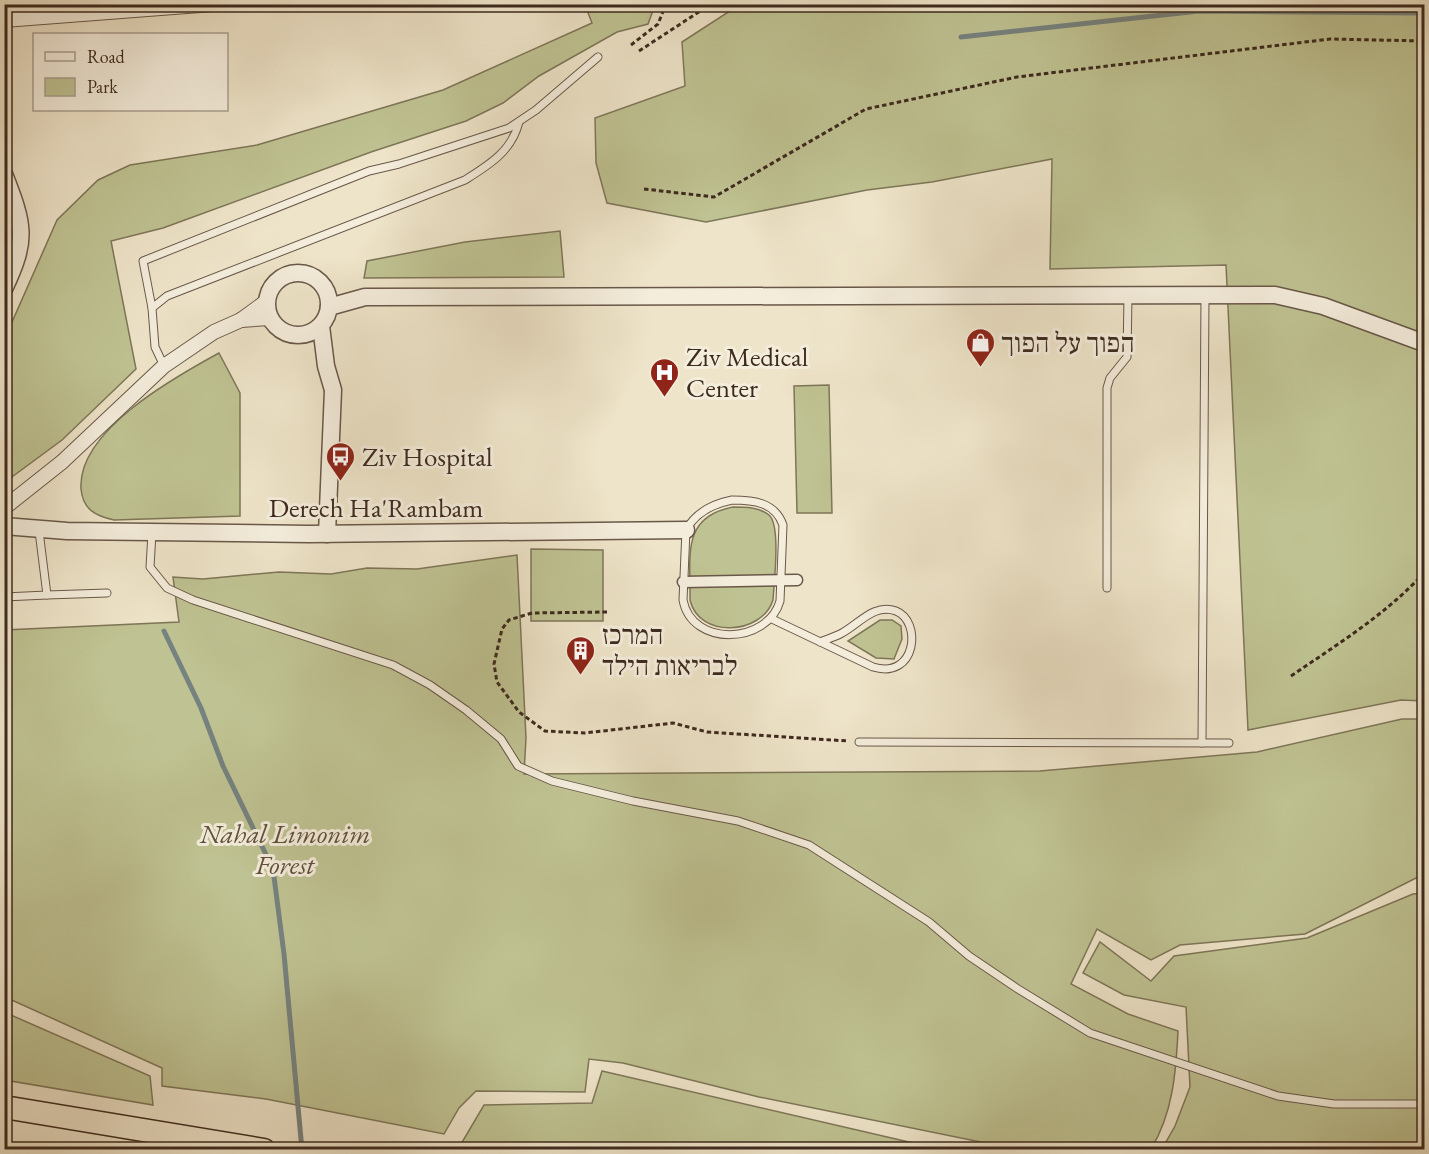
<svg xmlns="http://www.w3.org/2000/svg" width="1429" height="1154" font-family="'EB Garamond','Frank Ruhl Libre',serif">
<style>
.green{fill:#bfc292;stroke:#7e7658;stroke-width:1.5}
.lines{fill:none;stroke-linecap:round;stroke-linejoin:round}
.stream{stroke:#76827f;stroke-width:5}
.service-casing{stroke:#695849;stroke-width:9}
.pedestrian-casing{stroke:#695849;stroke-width:13}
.minor-casing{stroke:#695849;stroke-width:16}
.tertiary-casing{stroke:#695849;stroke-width:19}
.trunk-casing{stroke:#3d2a1e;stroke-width:25}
.path{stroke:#3d2a1e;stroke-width:3;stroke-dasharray:4.5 3;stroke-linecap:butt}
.service{stroke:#f4eddc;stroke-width:7}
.pedestrian{stroke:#f4eddc;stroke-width:10}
.minor{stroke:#f4eddc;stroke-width:14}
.tertiary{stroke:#f4eddc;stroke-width:16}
.trunk{stroke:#eee4c9;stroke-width:22}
.labels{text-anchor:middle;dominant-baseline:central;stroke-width:6;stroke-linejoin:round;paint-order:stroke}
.poi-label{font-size:27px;fill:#3d2a1e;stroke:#f4eddc;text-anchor:start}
.street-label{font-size:27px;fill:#3d2a1e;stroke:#f4eddc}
.park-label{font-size:27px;font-style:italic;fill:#5e503b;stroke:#f4eddc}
</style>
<rect width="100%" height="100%" fill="#eee4c9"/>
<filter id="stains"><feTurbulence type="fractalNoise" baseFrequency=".00333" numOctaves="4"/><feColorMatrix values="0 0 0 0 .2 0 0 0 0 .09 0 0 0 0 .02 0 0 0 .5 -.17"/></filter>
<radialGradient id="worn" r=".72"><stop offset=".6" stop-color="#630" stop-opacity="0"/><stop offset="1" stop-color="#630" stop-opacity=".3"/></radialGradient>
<!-- green -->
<g class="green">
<path d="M585 5H655L648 24 617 32 539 76 503 103 466 121 371 152 163 228 111 241 136 369 62 440 5 482V338L57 220 98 180 130 165 257 145 443 90 592 23Z"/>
<path d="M739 5H1424V701L1401 700 1248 730 1226 265 1050 269 1052 159 932 182 867 190 706 222 607 203 596 163 595 118 685 86 682 42Z"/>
<path d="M560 231 564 277 364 278 367 261 465 242Z"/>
<path d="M219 353 240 393V516L114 520C96 516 83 510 81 489 77 431 175 377 219 353Z"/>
<path d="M829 385 832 513H797L794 386Z"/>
<path d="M733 507C745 507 759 507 769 515 781 525 774 583 773 600 762 635 699 639 690 600 691 558 680 517 733 507Z"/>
<path d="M531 549 603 550V621H531Z"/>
<path d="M517 555 526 738 524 774 1040 771 1257 752 1402 719H1424V877L1416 878 1305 934 1180 945 1151 960 1097 929 1071 984 1128 1014 1178 1031C1176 1072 1173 1113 1151 1149H1015L759 1097 623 1063 589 1059 585 1092 476 1091 459 1108 444 1134 266 1099 162 1086V1068L5 997 4 630 179 622 173 577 203 579 279 572 331 574 367 568 417 569Z"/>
<path d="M880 620H892L901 626 902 639 894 659 876 658 848 641Z"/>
<path d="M1424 893V1149H1162L1175 1126 1190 1087 1186 1007 1124 995 1083 973 1100 942 1151 981 1174 956 1307 938 1413 894Z"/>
<path d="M4 1012 150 1076 153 1105 5 1080Z"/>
<path d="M602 1071 939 1149 491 1150 461 1144 484 1105 592 1103Z"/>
</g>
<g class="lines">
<!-- stream -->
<g class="stream">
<path d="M961 37 1199 11 1424 13"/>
<path d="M164 631 201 708 223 766 273 869 284 954 302 1150"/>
</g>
<defs>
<g id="service">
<path d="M152 308 143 261 369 171 399 164 509 128 536 110 598 57"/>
<path d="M164 366 155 347 152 308 167 296 465 180C489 165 512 151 519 122"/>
<path d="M732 500C753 500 775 502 783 525L780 601C768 644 692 648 683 600L686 530C696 512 712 504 732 500Z"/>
<path d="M152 533 150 567 167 588 193 600 393 665 430 685 466 710 501 739 518 766 552 781 633 801 738 821 809 845 929 922 969 956 1018 989 1090 1033 1278 1096 1334 1104H1424"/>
<path d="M1107 588V388L1110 378 1127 357 1128 296"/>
<path d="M47 595 107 593"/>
<path d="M4 597 47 595 39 531"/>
<path d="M772 619 873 667C917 680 922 621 896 611 874 603 859 624 842 633 835 637 827 639 820 642"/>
<path d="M859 742 1229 743"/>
<path d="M1202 743 1205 296"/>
</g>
<path id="pedestrian" d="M683 582 797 580"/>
<g id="minor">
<path d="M4 20 213 4"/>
<path d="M241 320 270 318"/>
<path d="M4 508 62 462 164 366 214 332 241 320 267 301"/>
</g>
<g id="tertiary">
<path d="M4 174C24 225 28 239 4 289"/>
<circle cx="298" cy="304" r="31"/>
<path d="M329 307 365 297 1275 295 1323 306 1424 343"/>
<path d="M321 326 326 366 333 390 327 534"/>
<path d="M4 526 67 531 309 534 686 530"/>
</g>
<path id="trunk" d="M4 1107 264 1150"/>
</defs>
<!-- service casing -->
<use href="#service" class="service-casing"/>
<!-- pedestrian casing -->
<use href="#pedestrian" class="pedestrian-casing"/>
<!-- minor casing -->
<use href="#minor" class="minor-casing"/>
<!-- tertiary casing -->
<use href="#tertiary" class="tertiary-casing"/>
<!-- trunk casing -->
<use href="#trunk" class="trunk-casing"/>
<!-- path -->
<g class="path">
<path d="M631 45 658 24 666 4"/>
<path d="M639 51 711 4"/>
<path d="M644 189 714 197 866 109 1017 77 1330 39 1424 41"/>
<path d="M607 612 532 613 509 620 502 629 494 664 497 682 519 712 545 731 585 733 673 723 707 732 848 741"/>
<path d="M1291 676C1338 644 1385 615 1424 573"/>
</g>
<!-- service -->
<use href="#service" class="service"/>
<!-- pedestrian -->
<use href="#pedestrian" class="pedestrian"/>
<!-- minor -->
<use href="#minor" class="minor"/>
<!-- tertiary -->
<use href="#tertiary" class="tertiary"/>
<!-- trunk -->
<use href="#trunk" class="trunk"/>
</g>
<!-- icons -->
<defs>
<symbol id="shop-pin" viewBox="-11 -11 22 30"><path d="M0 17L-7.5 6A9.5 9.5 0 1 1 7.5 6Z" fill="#8f2418" stroke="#f4eddc"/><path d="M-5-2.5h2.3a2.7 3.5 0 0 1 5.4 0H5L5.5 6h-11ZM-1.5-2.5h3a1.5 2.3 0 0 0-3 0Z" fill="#fff"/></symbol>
<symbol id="hospital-pin" viewBox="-11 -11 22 30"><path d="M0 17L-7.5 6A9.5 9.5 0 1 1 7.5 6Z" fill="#8f2418" stroke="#f4eddc"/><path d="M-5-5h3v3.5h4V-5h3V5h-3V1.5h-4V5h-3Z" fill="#fff"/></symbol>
<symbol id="bus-pin" viewBox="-11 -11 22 30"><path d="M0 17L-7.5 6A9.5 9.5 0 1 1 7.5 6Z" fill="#8f2418" stroke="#f4eddc"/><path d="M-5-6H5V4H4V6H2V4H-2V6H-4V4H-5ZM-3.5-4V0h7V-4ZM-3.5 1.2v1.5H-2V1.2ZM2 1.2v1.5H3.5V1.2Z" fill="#fff"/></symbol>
<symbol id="building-pin" viewBox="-11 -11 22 30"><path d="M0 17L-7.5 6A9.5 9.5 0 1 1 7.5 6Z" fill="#8f2418" stroke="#f4eddc"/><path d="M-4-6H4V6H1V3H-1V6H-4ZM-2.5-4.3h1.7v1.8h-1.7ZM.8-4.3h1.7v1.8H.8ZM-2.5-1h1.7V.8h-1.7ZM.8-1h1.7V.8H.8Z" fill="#fff"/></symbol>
</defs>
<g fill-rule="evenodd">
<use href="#shop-pin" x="964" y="326" width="33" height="45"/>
<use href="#hospital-pin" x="648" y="356" width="33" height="45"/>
<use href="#bus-pin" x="324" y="440" width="33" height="45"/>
<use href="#building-pin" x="564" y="634" width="33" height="45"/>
</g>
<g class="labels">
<!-- poi labels -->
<g class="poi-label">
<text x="1001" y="342">הפוך על הפוך</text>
<text x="686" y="356">Ziv Medical<tspan x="686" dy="31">Center</tspan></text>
<text x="362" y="456">Ziv Hospital</text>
<text x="602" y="634">המרכז<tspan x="602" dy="31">לבריאות הילד</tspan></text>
</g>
<!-- street labels -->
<g class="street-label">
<text x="376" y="507">Derech Ha'Rambam</text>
</g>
<!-- park labels -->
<g class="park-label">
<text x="285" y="833">Nahal Limonim<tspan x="285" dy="31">Forest</tspan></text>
</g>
</g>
<!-- margin -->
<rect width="1429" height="1154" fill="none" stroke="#eee4c9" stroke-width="24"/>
<rect x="6" y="6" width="1417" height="1142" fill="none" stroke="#3d2a1e" stroke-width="3"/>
<rect x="12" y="12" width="1405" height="1130" fill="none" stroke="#3d2a1e" stroke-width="1.5"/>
<!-- legend -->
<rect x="33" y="33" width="195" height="78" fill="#f4eddc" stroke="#ab9f90" stroke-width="1.5"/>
<rect x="45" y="52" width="30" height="9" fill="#f4eddc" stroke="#ab9f90" stroke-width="1.5"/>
<text x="87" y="63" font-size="18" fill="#3d2a1e">Road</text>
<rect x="45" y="78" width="30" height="18" fill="#bfc292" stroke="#ab9f90" stroke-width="1.5"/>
<text x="87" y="93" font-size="18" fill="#3d2a1e">Park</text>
<rect width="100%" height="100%" filter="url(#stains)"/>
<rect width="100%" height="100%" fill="url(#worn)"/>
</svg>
